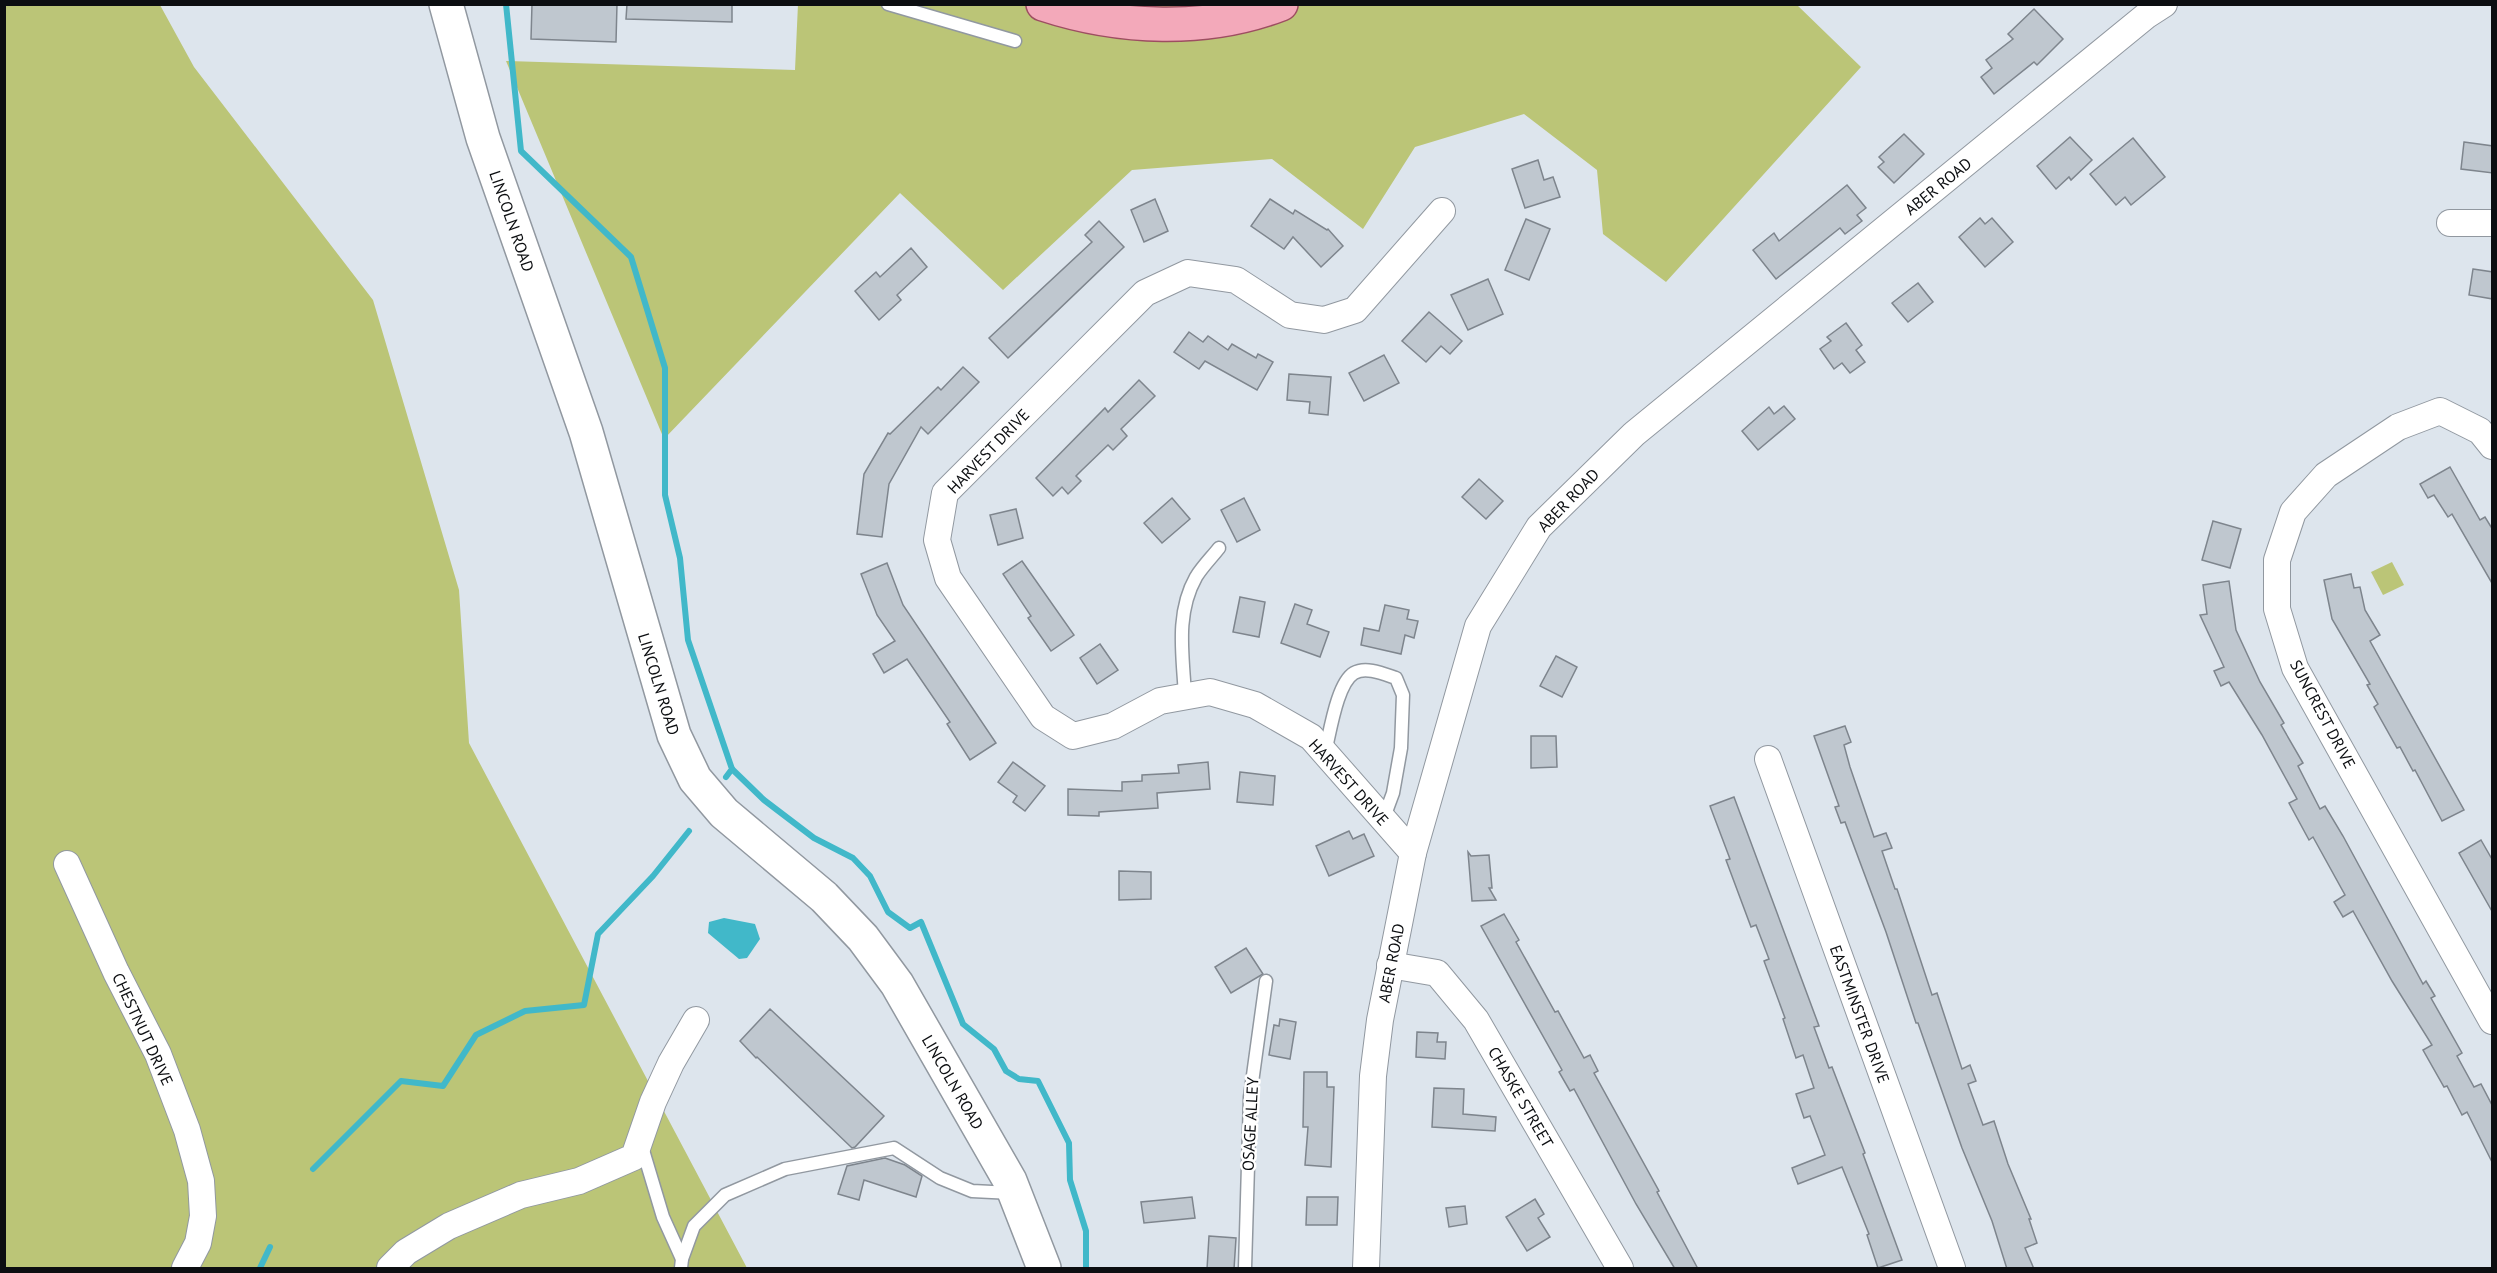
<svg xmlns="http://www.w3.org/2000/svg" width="2497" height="1273" font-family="'PT Sans',sans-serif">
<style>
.green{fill:#bbc577}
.water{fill:#41b8c9}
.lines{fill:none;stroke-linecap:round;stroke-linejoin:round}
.stream{stroke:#41b8c9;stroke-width:6}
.building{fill:#bfc7cf;stroke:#7e858d;stroke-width:1.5}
.lane-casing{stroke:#9198a0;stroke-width:15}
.street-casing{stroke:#9198a0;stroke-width:28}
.secondary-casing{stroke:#9198a0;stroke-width:36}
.primary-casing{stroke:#9d4e61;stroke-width:36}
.lane{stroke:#fff;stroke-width:12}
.street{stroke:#fff;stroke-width:26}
.secondary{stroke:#fff;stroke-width:33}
.primary{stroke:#f3a9ba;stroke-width:33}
.labels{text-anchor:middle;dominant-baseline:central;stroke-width:5;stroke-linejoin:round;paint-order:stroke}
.street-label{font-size:16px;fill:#0c0e11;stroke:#fff}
</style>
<rect width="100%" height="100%" fill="#dde5ed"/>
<!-- green -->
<g class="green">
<path d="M798 4H1796L1861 67 1666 282 1603 234 1597 170 1524 114 1415 147 1363 229 1272 159 1132 170 1003 290 900 193 664 439 506 61 795 70Z"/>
<path d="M5 5H160L194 67 373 300 459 590 469 743 747 1268H5Z"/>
<path d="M2392 562 2404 585 2383 595 2371 572Z"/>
</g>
<!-- water -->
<path class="water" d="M724 918 755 924 760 939 747 958 739 959 708 933 709 922Z"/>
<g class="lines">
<!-- stream -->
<g class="stream">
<path d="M506 4 521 151 631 257 665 368V495L680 558 688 640 732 769 726 777"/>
<path d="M732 769 764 800 814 838 853 858 870 876 888 912 910 928 921 922 963 1024 994 1049 1006 1071 1019 1079 1038 1081 1069 1143 1070 1180 1086 1231V1268"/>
<path d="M313 1169 401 1081 443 1086 476 1035 525 1011 584 1005 598 934 653 876 689 831"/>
<path d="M260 1268 270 1247"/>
</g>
</g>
<!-- building -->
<g class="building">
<path d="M532 4H617L616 42 531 39Z"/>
<path d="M627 4H732V22L626 19Z"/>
<path d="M2034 9 2063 39 2037 65 2034 62 1994 94 1981 77 1992 68 1986 60 2013 39 2008 34Z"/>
<path d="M1904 134 1924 154 1894 183 1878 167 1884 162 1879 157Z"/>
<path d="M2070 137 2092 160 2071 180 2069 177 2056 189 2037 166Z"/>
<path d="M2133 138 2165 177 2131 205 2125 197 2116 205 2090 174Z"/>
<path d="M2464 142 2493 146V173L2461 169Z"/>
<path d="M1538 160 1544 180 1553 177 1560 197 1525 208 1512 169Z"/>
<path d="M1847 185 1866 208 1857 215 1862 221 1845 234 1840 228 1776 279 1753 250 1774 233 1779 241Z"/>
<path d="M1155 199 1168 231 1144 242 1131 210Z"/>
<path d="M1270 199 1293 214 1295 210 1327 230 1328 229 1343 246 1321 267 1293 237 1284 249 1251 226Z"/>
<path d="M1980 218 1985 224 1992 218 2013 242 1985 267 1959 237Z"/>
<path d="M1526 219 1550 229 1529 280 1505 270Z"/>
<path d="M1099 221 1124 247 1008 358 989 338 1092 242 1085 235Z"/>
<path d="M911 248 927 267 897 295 901 300 879 320 855 291 876 272 880 277Z"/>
<path d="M2473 269 2493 272V299L2469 295Z"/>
<path d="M1488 279 1503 314 1468 330 1451 295Z"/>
<path d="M1918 283 1933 302 1908 322 1892 303Z"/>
<path d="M1429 312 1462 341 1450 354 1441 346 1426 362 1402 341Z"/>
<path d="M1846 323 1862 345 1856 350 1865 362 1850 373 1842 363 1834 369 1820 349 1831 341 1827 337Z"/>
<path d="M1189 332 1203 342 1208 336 1228 350 1232 344 1256 358 1258 354 1273 362 1257 390 1205 361 1199 369 1174 352Z"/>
<path d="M1384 355 1399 383 1364 401 1349 373Z"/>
<path d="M963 367 979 382 928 434 921 427 889 484 882 537 857 534 864 474 888 433 890 434 938 387 941 390Z"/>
<path d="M1289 374 1331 377 1328 415 1309 413 1310 402 1287 400Z"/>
<path d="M1139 380 1155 396 1121 429 1127 436 1113 450 1108 445 1082 470 1076 476 1081 481 1068 494 1062 487 1053 496 1036 478 1105 408 1108 412Z"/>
<path d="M1784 406 1795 419 1758 450 1742 431 1769 407 1774 414Z"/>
<path d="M2450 467 2480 520 2485 517 2493 530V585L2452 514 2448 517 2434 495 2428 498 2420 484Z"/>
<path d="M1479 479 1503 501 1486 519 1462 497Z"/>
<path d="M1172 498 1190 519 1162 543 1144 523Z"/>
<path d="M1244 498 1260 530 1237 542 1221 510Z"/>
<path d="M1016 509 1023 538 998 545 990 515Z"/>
<path d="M2213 521 2241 529 2230 568 2202 560Z"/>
<path d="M1022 561 1074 635 1051 651 1028 618 1031 616 1003 574Z"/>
<path d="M887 563 903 605 996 743 970 760 947 724 950 722 907 659 884 673 873 654 895 641 877 615 861 574Z"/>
<path d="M2351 574 2354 588 2360 587 2365 610 2380 635 2370 641 2464 810 2442 821 2415 770 2413 771 2400 747 2397 748 2374 707 2378 704 2367 685 2370 684 2332 619 2324 580Z"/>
<path d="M2229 581 2236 630 2260 682 2284 723 2281 725 2303 763 2298 766 2320 809 2325 806 2343 836 2423 984 2426 981 2435 996 2431 998 2462 1053 2457 1056 2474 1087 2481 1084 2493 1107V1164L2467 1112 2462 1115 2447 1086 2444 1087 2423 1050 2432 1045 2392 981 2353 911 2343 917 2334 902 2345 895 2313 837 2309 840 2289 803 2297 799 2262 735 2229 682 2221 686 2214 671 2224 667 2200 615 2207 614 2203 585Z"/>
<path d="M1240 597 1265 602 1259 637 1233 632Z"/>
<path d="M1295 604 1312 610 1307 624 1329 632 1320 657 1281 643Z"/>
<path d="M1385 605 1409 610 1407 619 1418 621 1414 638 1405 635 1401 654 1361 645 1364 628 1379 631Z"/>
<path d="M1100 644 1118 670 1097 684 1080 658Z"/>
<path d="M1556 656 1577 667 1562 697 1540 686Z"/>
<path d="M1845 726 1851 742 1844 745 1850 767 1874 837 1886 833 1892 848 1882 851 1895 889H1897L1932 995 1937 993 1962 1069 1970 1065 1976 1081 1968 1084 1983 1125 1994 1121 2008 1164 2031 1219H2029L2037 1243 2025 1248 2034 1269H2007L1992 1221 1962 1148 1918 1023H1916L1886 932 1845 822 1841 823 1835 807 1839 806 1814 736Z"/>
<path d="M1531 736H1556L1557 767 1531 768Z"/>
<path d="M1013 762 1045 786 1025 811 1013 802 1017 796 998 782Z"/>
<path d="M1208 762 1210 789 1157 793 1158 808 1099 812V816L1068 815V789L1122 791V782L1142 781V775L1179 773 1178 765Z"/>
<path d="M1240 772 1275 776 1273 805 1237 802Z"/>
<path d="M1734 797 1819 1026 1814 1027 1829 1068 1832 1067 1865 1153 1863 1154 1902 1260 1878 1268 1867 1235 1869 1234 1842 1167 1798 1184 1792 1168 1825 1155 1810 1116 1804 1118 1796 1094 1814 1088 1803 1055 1796 1058 1783 1019 1785 1018 1764 961 1769 959 1756 925 1751 927 1726 860 1730 859 1710 806Z"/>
<path d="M1349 831 1353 839 1364 834 1374 856 1329 876 1316 846Z"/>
<path d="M2481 840 2493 861V913L2459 853Z"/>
<path d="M1468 852 1471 856 1489 855 1492 888H1489L1496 900 1472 901Z"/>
<path d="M1119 871 1151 872V899L1119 900Z"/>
<path d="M1504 914 1519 940 1516 942 1555 1012 1558 1011 1584 1058 1590 1055 1598 1071 1594 1073 1659 1191 1657 1192 1698 1269H1675L1636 1204 1574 1089 1570 1091 1559 1072 1562 1070 1481 926Z"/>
<path d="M1246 948 1263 974 1231 993 1215 967Z"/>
<path d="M770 1009 884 1116 855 1147 852 1148 757 1057 756 1058 740 1041Z"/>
<path d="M1280 1019 1296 1022 1290 1059 1269 1055 1274 1025 1279 1026Z"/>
<path d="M1417 1032 1438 1033 1437 1042H1446L1445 1059 1416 1057Z"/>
<path d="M1304 1072H1327V1087H1334L1331 1167 1305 1165 1308 1127H1303Z"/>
<path d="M1434 1088 1464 1089 1463 1114 1496 1117 1495 1131 1432 1127Z"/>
<path d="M885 1158 905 1165 922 1176 916 1197 864 1180 859 1200 838 1194 847 1166Z"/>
<path d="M1192 1197 1195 1218 1144 1223 1141 1202Z"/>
<path d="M1307 1197H1338L1337 1225H1306Z"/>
<path d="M1535 1199 1544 1214 1538 1218 1550 1237 1527 1251 1506 1217Z"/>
<path d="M1465 1206 1467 1224 1449 1227 1446 1208Z"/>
<path d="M1209 1236 1236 1238 1234 1269H1207Z"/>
</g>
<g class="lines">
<defs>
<g id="lane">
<path d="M888 4 1015 41"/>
<path d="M1185 696C1183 656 1175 614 1196 577 1202 567 1212 557 1219 548"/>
<path d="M1325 752C1330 733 1337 683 1354 673 1366 666 1384 674 1396 678L1403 695 1401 748 1393 793 1383 820"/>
<path d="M642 1147 663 1217 682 1259"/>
<path d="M681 1268 682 1259 694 1226 725 1195 785 1169 894 1148 940 1178 972 1191 1012 1193"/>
<path d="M1245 1268 1250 1097 1266 981"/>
</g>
<g id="street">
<path d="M2450 223H2492"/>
<path d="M2492 446 2480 431 2440 411 2398 427 2326 475 2293 512 2277 560V609L2295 668 2492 1021"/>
<path d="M1768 759 1952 1268"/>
<path d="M1413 853 1311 737 1255 705 1210 692 1160 701 1113 726 1073 736 1043 717 948 578 937 540 945 493 1145 293 1188 273 1236 280 1290 315 1324 320 1355 310 1442 211"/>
<path d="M67 864 116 972 158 1054 187 1130 201 1181 203 1216 198 1243 185 1268"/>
<path d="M1390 965 1437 973 1476 1020 1620 1268"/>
<path d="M390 1268 406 1252 449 1226 521 1195 579 1181 634 1157 653 1102 671 1063 696 1020"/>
<path d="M1366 1268 1373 1076 1380 1020 1413 853 1478 626 1539 527 1634 434 2147 15 2164 4"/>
</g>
<path id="secondary" d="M446 4 483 138 586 432 674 735 695 779 724 813 824 897 863 938 897 984 1010 1181 1044 1268"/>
<path id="primary" d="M1043 4C1119 29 1206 33 1281 4"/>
</defs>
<!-- lane casing -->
<use href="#lane" class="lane-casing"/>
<!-- street casing -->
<use href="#street" class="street-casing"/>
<!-- secondary casing -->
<use href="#secondary" class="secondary-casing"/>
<!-- primary casing -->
<use href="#primary" class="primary-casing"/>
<!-- lane -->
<use href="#lane" class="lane"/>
<!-- street -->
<use href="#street" class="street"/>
<!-- secondary -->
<use href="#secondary" class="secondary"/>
<!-- primary -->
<use href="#primary" class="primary"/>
</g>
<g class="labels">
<!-- street labels -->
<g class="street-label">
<text transform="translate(1938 186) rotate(-39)">ABER ROAD</text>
<text transform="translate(512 221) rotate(71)">LINCOLN ROAD</text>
<text transform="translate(988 451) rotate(-46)">HARVEST DRIVE</text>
<text transform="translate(1568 500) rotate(-46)">ABER ROAD</text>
<text transform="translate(659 684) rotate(73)">LINCOLN ROAD</text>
<text transform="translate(2323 714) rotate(62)">SUNCREST DRIVE</text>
<text transform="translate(1349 782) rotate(48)">HARVEST DRIVE</text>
<text transform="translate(1391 963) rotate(-79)">ABER ROAD</text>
<text transform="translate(1860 1014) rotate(70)">EASTMINSTER DRIVE</text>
<text transform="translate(143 1029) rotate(65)">CHESTNUT DRIVE</text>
<text transform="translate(953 1082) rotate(60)">LINCOLN ROAD</text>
<text transform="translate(1521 1097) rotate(60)">CHASKE STREET</text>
<text transform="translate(1250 1124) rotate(-87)">OSAGE ALLEY</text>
</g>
</g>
<!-- border -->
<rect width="2497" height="1273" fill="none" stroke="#0c0e11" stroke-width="12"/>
</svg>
